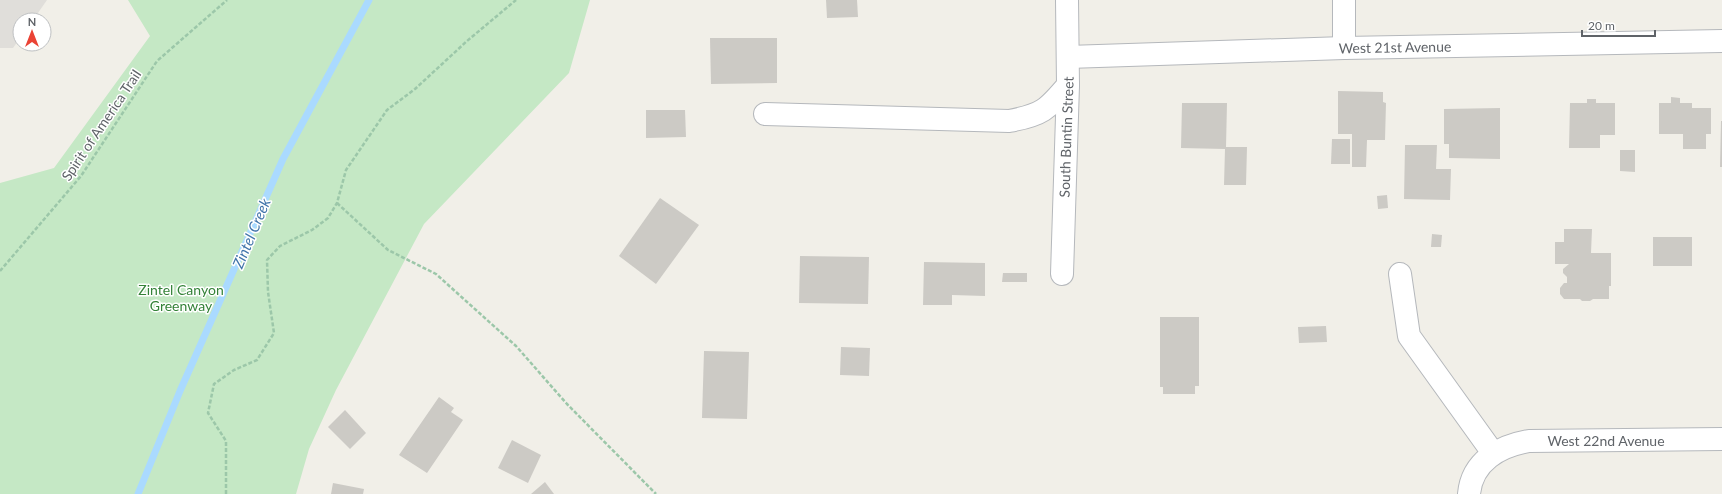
<svg xmlns="http://www.w3.org/2000/svg" width="1722" height="494" font-family="Lato,sans-serif">
<style>
.industrial{fill:#e0deda}
.green{fill:#c5e8c5}
.lines{fill:none;stroke-linecap:round;stroke-linejoin:round}
.stream{stroke:#aadaff;stroke-width:7}
.building{fill:#cccac5}
.minor-casing{stroke:#b5b8bc;stroke-width:24}
.path{stroke:#9cc7a9;stroke-width:2.5;stroke-dasharray:4 2;stroke-linecap:butt}
.minor{stroke:#fff;stroke-width:22}
.labels{text-anchor:middle;dominant-baseline:central;stroke-width:3;stroke-linejoin:round;paint-order:stroke}
.street-label{font-size:14px;fill:#5f6368;stroke:#fff}
.park-label{font-size:14px;fill:#348238;stroke:#fff}
.water-label{font-size:15px;font-style:italic;fill:#4174aa;stroke:#fff}
</style>
<rect width="100%" height="100%" fill="#f1efe8"/>
<!-- industrial -->
<path class="industrial" d="M0 0H47L33 20H20V38L13 48H0Z"/>
<!-- green -->
<path class="green" d="M128 0H590L569 73 424 224 336 390 309 449 296 494H0V183L54 168 150 36Z"/>
<g class="lines">
<!-- stream -->
<path class="stream" d="M138 494 180 391 283 159 369 0"/>
</g>
<!-- building -->
<g class="building">
<path d="M826 0H857L858 17 827 18Z"/>
<path d="M710 38H777V83L711 84Z"/>
<path d="M1338 91 1383 92V102L1386 103 1385 140H1367L1366 167H1352V134H1338Z"/>
<path d="M1671 97 1680 98V103H1692V108H1711V134H1706V149H1683V134H1659V103H1671Z"/>
<path d="M1587 99H1596V103H1615V135H1600V148H1569L1570 103H1587Z"/>
<path d="M1182 103H1227L1226 147H1247L1246 185H1224L1225 149 1181 148Z"/>
<path d="M1500 108V159L1449 158V144H1444V109Z"/>
<path d="M646 110H685L686 137 646 138Z"/>
<path d="M1721 121H1722V167H1720Z"/>
<path d="M1332 139H1350V164H1331Z"/>
<path d="M1405 145H1437L1436 169H1451L1450 200 1404 199Z"/>
<path d="M1620 150H1635V172L1620 171Z"/>
<path d="M1387 195 1388 208 1378 209 1377 196Z"/>
<path d="M660 198 699 225 656 284 619 256Z"/>
<path d="M1564 229H1592L1591 253H1611V286H1609V299H1593L1590 301H1582L1580 299H1564L1560 294V288L1564 283H1567V277L1563 273V269L1569 264H1555V242H1564Z"/>
<path d="M1432 234 1442 235 1441 247H1431Z"/>
<rect x="1653" y="237" width="39" height="29"/>
<path d="M800 256 869 257 868 304 799 303Z"/>
<path d="M924 262 985 263V296L952 295V305H923Z"/>
<path d="M1003 273H1027V282H1002Z"/>
<path d="M1160 317H1199V386H1195V394H1163V387H1160Z"/>
<path d="M1326 326 1327 342 1299 343 1298 327Z"/>
<path d="M841 347 870 348 869 376 840 375Z"/>
<path d="M704 351 749 352 747 419 702 418Z"/>
<path d="M439 397 454 408 451 412 463 420 427 473 399 455Z"/>
<path d="M345 410 366 433 350 449 328 427Z"/>
<path d="M512 440 541 455 528 483 498 468Z"/>
<path d="M545 482 554 494H531Z"/>
<path d="M333 483 364 489 363 494H331Z"/>
</g>
<g class="lines">
<defs>
<g id="minor">
<path d="M1344 0V48"/>
<path d="M1068 57 1344 48 1722 41"/>
<path d="M765 114 1009 121C1042 115 1047 110 1068 85"/>
<path d="M1062 274 1068 85 1067 0"/>
<path d="M1400 274 1409 336 1493 453"/>
<path d="M1469 494C1472 461 1500 446 1529 441L1722 439"/>
</g>
</defs>
<!-- minor casing -->
<use href="#minor" class="minor-casing"/>
<!-- path -->
<g class="path">
<path d="M337 203 388 250 436 274 516 346 567 404 656 494"/>
<path d="M0 271 81 176 157 61 227 0"/>
<path d="M226 494V441L208 413 214 384 234 370 257 360 274 333 268 292 267 260 280 246 312 230 328 218 337 203 346 170 387 110 415 89 467 41 516 0"/>
</g>
<!-- minor -->
<use href="#minor" class="minor"/>
</g>
<g class="labels">
<!-- street labels -->
<g class="street-label">
<text transform="translate(1395 47) rotate(-1)">West 21st Avenue</text>
<text transform="translate(101 125) rotate(-56)">Spirit of America Trail</text>
<text transform="translate(1066 137) rotate(-88)">South Buntin Street</text>
<text x="1606" y="440">West 22nd Avenue</text>
</g>
<!-- park labels -->
<g class="park-label">
<text x="181" y="289">Zintel Canyon<tspan x="181" dy="16">Greenway</tspan></text>
</g>
<!-- water labels -->
<g class="water-label">
<text transform="translate(251 233) rotate(-67)">Zintel Creek</text>
</g>
</g>
<!-- north arrow -->
<g transform="translate(32 32)"><circle r="19" fill="#ffffff" stroke="#bfc1c3"/>
<path d="M0-3L7 15L0 10L-7 15Z" fill="#ea4335"/>
<text y="-6" font-size="11" font-weight="bold" text-anchor="middle" fill="#5f6368">N</text>
</g>
<!-- scale -->
<path d="M1582 30v6h73v-6" fill="none" stroke="#5f6368" stroke-width="2"/>
<text x="1588" y="30" font-size="12" fill="#5f6368" stroke="#ffffff" stroke-width="3" paint-order="stroke">20 m</text>
</svg>
